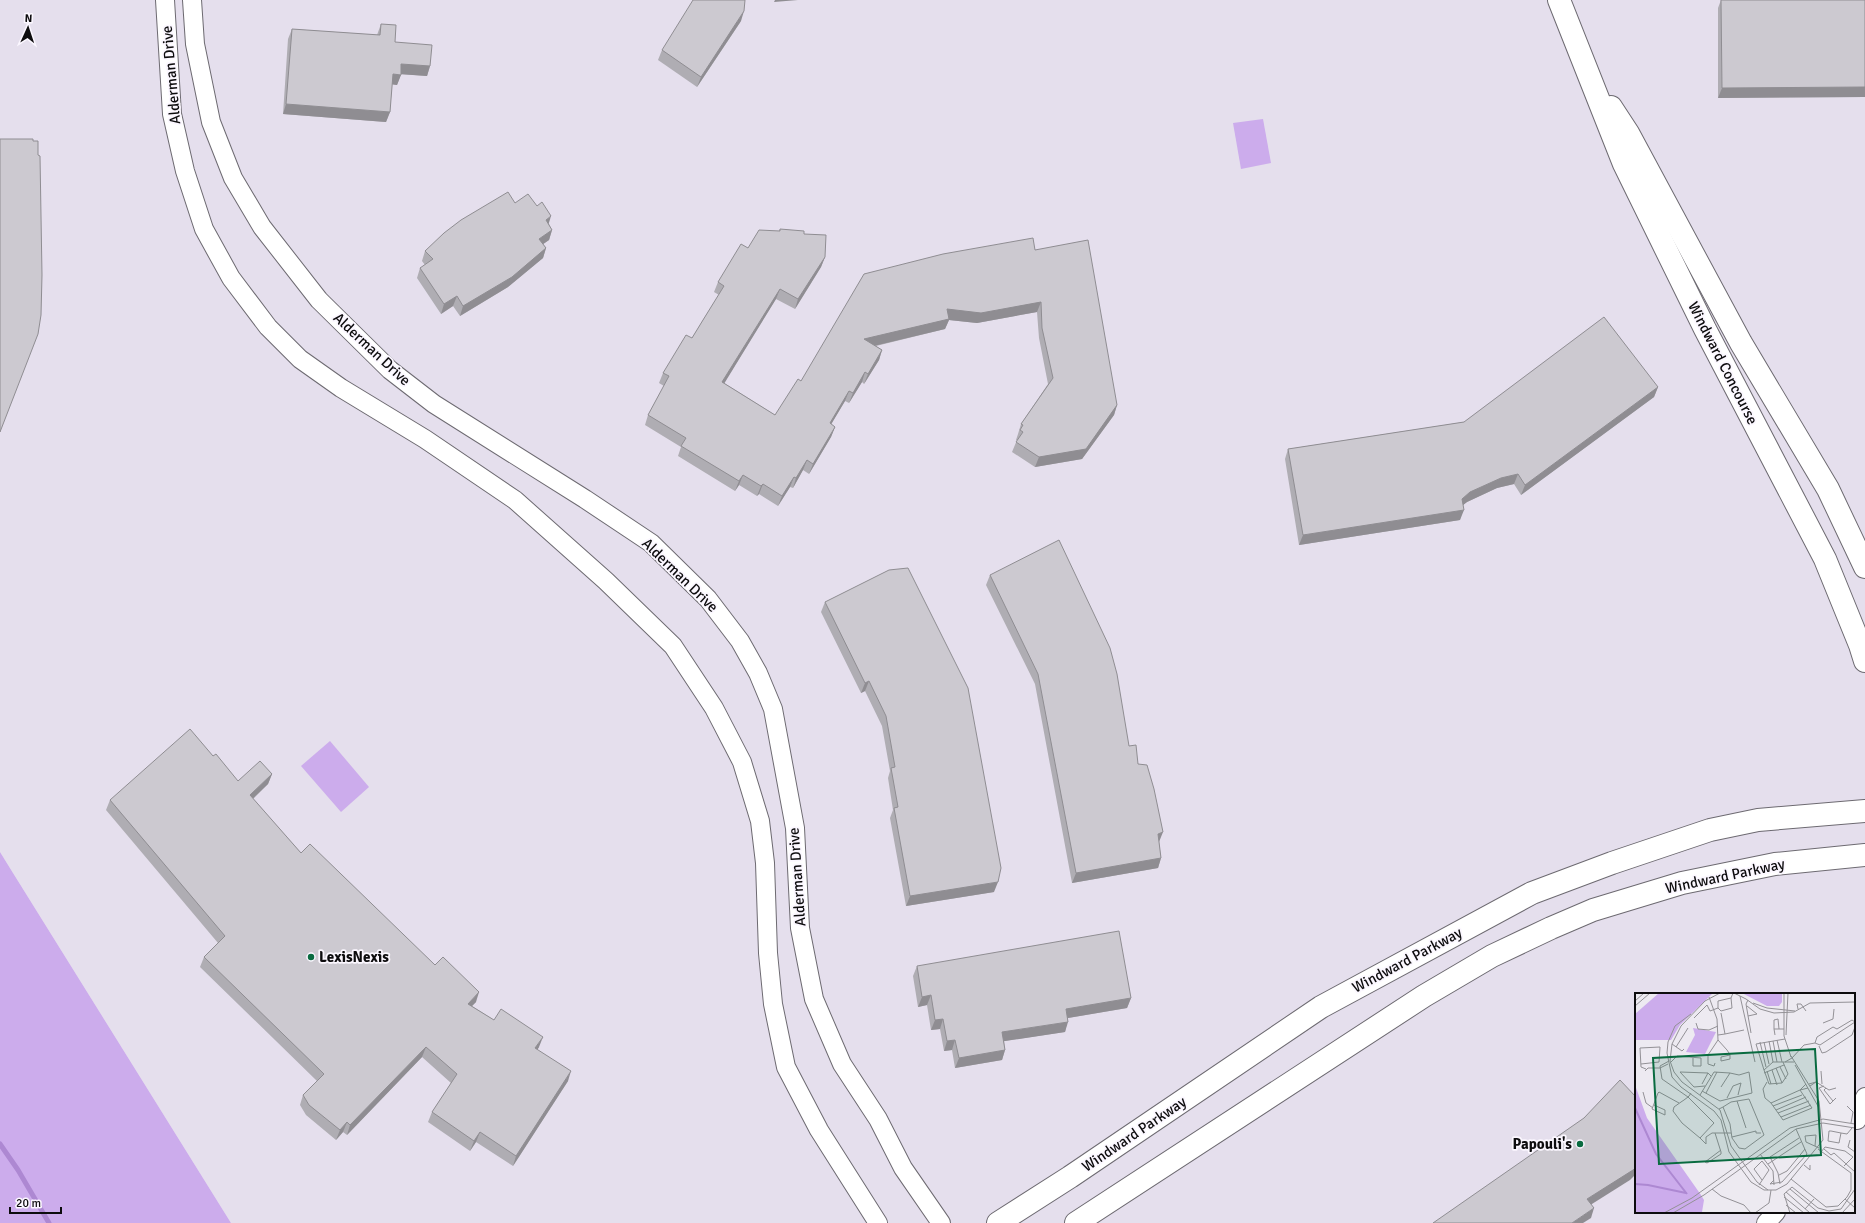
<svg xmlns="http://www.w3.org/2000/svg" width="1865" height="1223" font-family="Signika,sans-serif">
<style>
.built{fill:#e5dfed;fill-rule:evenodd}
.green{fill:#ccacec}
.lines{fill:none;stroke-linecap:round;stroke-linejoin:round}
.stream{stroke:#ad88d2;stroke-width:5}
.street-casing{stroke:#6d6a71;stroke-width:20}
.secondary-casing{stroke:#6d6a71;stroke-width:24}
.street{stroke:#fff;stroke-width:18}
.secondary{stroke:#fff;stroke-width:22}
.wall{fill:#afadb3}
.shaded-wall{fill:#8f8d92}
.building{fill:#ccc9d0;stroke:#8f8d92}
.poi-dot{fill:#096b40;stroke:#fbf7ff;stroke-width:1.5}
.labels{text-anchor:middle;dominant-baseline:central;stroke-width:3.5;stroke-linejoin:round;paint-order:stroke}
.street-label{font-size:15px;fill:#0d0c0e;stroke:#fbf7ff}
.poi-label{font-size:15px;font-weight:bold;fill:#0d0c0e;stroke:#fbf7ff;text-anchor:start}
.inset-river{fill:none;stroke:#ad88d2;stroke-width:2}
.inset-road{fill:none;stroke:#939196;stroke-width:1}
.view{fill:#096b40;fill-opacity:0.15;stroke:#096b40;stroke-width:2}
.inset-edge{fill:none;stroke:#0d0c0e;stroke-width:2}
</style>
<rect width="100%" height="100%" fill="#edeaf1"/>
<!-- built -->
<path class="built" d="M0 0H1865V1223H231L0 852ZM1636 994H1854V1212H1636Z"/>
<!-- green -->
<g class="green">
<path d="M1263 119 1271 163 1241 169 1233 123Z"/>
<path d="M330 741 369 787 341 812 301 766Z"/>
<path d="M0 852 13 873 231 1223H0Z"/>
</g>
<g class="lines">
<!-- stream -->
<path class="stream" d="M0 1144 18 1170 49 1223"/>
<defs>
<g id="street">
<path d="M165 0 172 114 185 171 204 229 231 278 268 327 300 359 341 388 425 439 515 500 606 581 673 646 714 708 742 762 760 821 765 863 768 953 773 1004 786 1067 819 1130 878 1223"/>
<path d="M192 0 195 44 211 122 233 178 262 227 319 300 390 370 434 404 585 499 651 543 708 599 740 641 758 673 773 709 795 828 800 928 814 999 842 1064 878 1119 903 1168 941 1223"/>
<path d="M1857 1120 1865 1097"/>
<path d="M1766 1223 1776 1212"/>
</g>
<g id="secondary">
<path d="M1559 0 1624 164 1705 329 1825 559 1860 645 1865 661"/>
<path d="M1611 107 1628 133 1741 343 1828 489 1865 567"/>
<path d="M998 1223 1070 1177 1321 1007 1532 893 1612 863 1710 830 1758 820 1865 811"/>
<path d="M1076 1223 1424 996 1492 956 1551 928 1593 910 1682 883 1775 864 1865 855"/>
</g>
</defs>
<!-- street casing -->
<use href="#street" class="street-casing"/>
<!-- secondary casing -->
<use href="#secondary" class="secondary-casing"/>
<!-- street -->
<use href="#street" class="street"/>
<!-- secondary -->
<use href="#secondary" class="secondary"/>
</g>
<!-- wall -->
<g class="wall">
<path d="M1721 0H1865V97L1718 98V8Z"/>
<path d="M741 21 697 87 658 60 662 50Z"/>
<path d="M381 24 395 42 430 66 427 76 401 74 397 85 392 84 390 112 386 122 283 114 288 39 292 29 377 35Z"/>
<path d="M515 203 549 224 552 230 549 240 543 244 546 248 543 258 508 287 460 316 453 306 441 314 417 278 420 268 425 265 422 261 425 251Z"/>
<path d="M780 229 804 234 825 257 821 267 795 309 776 299 724 383 775 415 801 381 1035 250 1117 405 1114 415 1082 459 1035 467 1012 452 1017 440H1016L1018 434 1021 424 1048 384 1039 338 1037 312 977 323 949 320 945 329 876 346 882 350 879 360 864 384 862 382 849 403 845 401 831 424 835 427 831 437 809 474 803 470 793 488 790 487 778 506 759 494 757 496 739 485 735 491 678 456 681 447 645 425 648 415 664 386 659 383 663 373 692 338 703 320 719 295 714 292 718 282 748 248 779 231Z"/>
<path d="M1658 387 1654 397 1521 495 1514 484 1497 488 1467 502 1463 505 1460 520 1299 545 1285 459 1288 449 1464 422Z"/>
<path d="M990 575 1129 746 1138 764 1159 842 1161 858 1158 868 1072 883 1035 684 986 585Z"/>
<path d="M825 602 994 892 906 906 890 818 893 810 888 778 890 771 882 726 865 691 861 693 821 612Z"/>
<path d="M272 774 268 784 253 799 301 853 435 965 476 1002 472 1006 494 1020 539 1047 537 1050 568 1081 513 1166 476 1142 470 1151 428 1122 432 1112 451 1083 422 1057 347 1135 343 1132 336 1140 306 1115 300 1105 303 1095 317 1081 200 967 204 957 218 943 106 810 110 800 238 781Z"/>
<path d="M917 966 1131 998 1127 1008 1068 1018 1065 1032 1004 1041 1005 1050 1002 1060 955 1068 952 1050 944 1051 940 1029 931 1030 927 1005 918 1007 913 976Z"/>
</g>
<!-- shaded-wall -->
<g class="shaded-wall">
<path d="M775 0H798L774 2Z"/>
<path d="M744 11 741 21 697 87 701 77Z"/>
<path d="M401 64 430 66 427 76 398 74Z"/>
<path d="M393 74 401 75 397 85 389 84Z"/>
<path d="M1865 87V97L1718 98 1722 88Z"/>
<path d="M286 104 390 112 386 122 283 114Z"/>
<path d="M551 216 548 226 546 220Z"/>
<path d="M552 230 549 240 536 249 539 239Z"/>
<path d="M546 248 543 258 508 287 460 316 463 306Z"/>
<path d="M825 257 821 267 795 309 798 299Z"/>
<path d="M780 289 776 299 719 392 722 382Z"/>
<path d="M457 296 453 306 441 314 444 304Z"/>
<path d="M1041 302 1037 312 977 323 949 320 945 329 861 349 864 339 947 309Z"/>
<path d="M882 350 879 360 864 384 868 374Z"/>
<path d="M865 372 862 382 849 403 853 393Z"/>
<path d="M1658 387 1654 397 1521 495 1525 485Z"/>
<path d="M849 391 845 401 826 433 830 423Z"/>
<path d="M1117 405 1114 415 1082 459 1035 467 1039 457Z"/>
<path d="M835 427 831 437 809 474 813 464Z"/>
<path d="M807 460 803 470 793 488 796 478Z"/>
<path d="M1518 474 1514 484 1497 488 1467 502 1458 509 1462 499 1470 492 1501 478Z"/>
<path d="M743 475 739 485 735 491 739 481Z"/>
<path d="M794 477 790 487 778 506 782 496Z"/>
<path d="M763 484 759 494 757 496 761 486Z"/>
<path d="M1464 510 1460 520 1299 545 1303 535Z"/>
<path d="M869 681 865 691 861 693 865 683Z"/>
<path d="M272 774 268 784 246 805 250 795Z"/>
<path d="M1163 832 1159 842 1154 844 1158 834Z"/>
<path d="M1161 858 1158 868 1072 883 1076 873Z"/>
<path d="M998 882 994 892 906 906 910 896Z"/>
<path d="M479 992 476 1002 464 1014 468 1004Z"/>
<path d="M931 995 927 1005 918 1007 922 997Z"/>
<path d="M1131 998 1127 1008 1062 1019 1066 1009Z"/>
<path d="M943 1019 940 1029 931 1030 935 1020Z"/>
<path d="M1068 1022 1065 1032 999 1042 1002 1032Z"/>
<path d="M543 1037 539 1047 532 1058 535 1048Z"/>
<path d="M955 1040 952 1050 944 1051 947 1041Z"/>
<path d="M426 1047 422 1057 347 1135 350 1125Z"/>
<path d="M1005 1050 1002 1060 955 1068 959 1058Z"/>
<path d="M571 1071 568 1081 513 1166 516 1156Z"/>
<path d="M347 1122 343 1132 336 1140 340 1130Z"/>
<path d="M480 1132 476 1142 470 1151 474 1141Z"/>
<path d="M1636 1167V1174L1630 1180 1584 1209 1587 1199Z"/>
<path d="M1594 1208 1591 1218 1583 1223H1572Z"/>
</g>
<!-- building -->
<g class="building">
<path d="M693 0H745L744 11 701 77 662 50Z"/>
<path d="M1721 0H1865V87L1722 88Z"/>
<path d="M381 24 396 25 395 42 432 45 430 66 401 64V75L393 74 390 112 286 104 292 29 380 35Z"/>
<path d="M0 139H33V141H38V155L40 156 42 275 41 315 38 334 0 432Z"/>
<path d="M508 192 515 203 528 194 537 206 542 202 551 216 546 220 552 230 539 239 546 248 512 277 463 306 457 296 444 304 420 268 433 259 425 251 444 233 461 220Z"/>
<path d="M780 229 804 231V234L826 235 825 257 798 299 780 289 722 382 775 415 798 379 801 381 864 274 943 254 1033 238 1035 250 1088 240 1117 405 1086 449 1039 457 1016 442 1023 432 1020 430 1023 425 1021 424 1053 378 1042 328 1041 302 981 313 947 309 949 319 864 339 882 350 868 374 865 372 853 393 849 391 830 423 835 427 813 464 807 460 796 478 794 477 782 496 763 484 761 486 743 475 739 481 681 446 686 438 648 415 669 376 663 373 686 335 692 338 703 320 724 286 718 282 741 244 748 248 759 230 780 231Z"/>
<path d="M1604 317 1658 387 1525 485 1518 474 1501 478 1470 492 1462 499 1464 510 1303 535 1288 449 1464 422Z"/>
<path d="M1059 540 1110 648 1117 674 1129 746 1136 745 1138 764 1147 765 1154 789 1163 832 1158 834 1161 858 1076 873 1038 674 990 575Z"/>
<path d="M908 568 968 688 1001 868 998 882 910 896 894 808 898 807 891 768 895 767 886 716 869 681 865 683 825 602 889 570Z"/>
<path d="M190 729 213 756 216 754 238 781 260 761 272 774 250 795 301 853 310 844 435 965 443 957 479 992 468 1004 494 1020 501 1009 543 1037 535 1048 571 1071 516 1156 480 1132 474 1141 432 1112 457 1074 426 1047 350 1125 347 1122 340 1130 309 1105 303 1095 324 1074 204 957 225 936 110 800Z"/>
<path d="M1119 931 1131 998 1066 1009 1068 1022 1002 1032 1005 1050 959 1058 955 1040 947 1041 943 1019 935 1020 931 995 922 997 917 966Z"/>
<path d="M1620 1080 1636 1097V1167L1633 1170 1587 1199 1594 1208 1572 1223H1433L1584 1118Z"/>
</g>
<!-- markers -->
<g class="poi-dot">
<circle cx="311" cy="957" r="4"/>
<circle cx="1580" cy="1144" r="4"/>
</g>
<g class="labels">
<!-- street labels -->
<g class="street-label">
<text transform="translate(171 75) rotate(-95)">Alderman Drive</text>
<text transform="translate(372 349) rotate(43)">Alderman Drive</text>
<text transform="translate(1723 363) rotate(63)">Windward Concourse</text>
<text transform="translate(680 575) rotate(44)">Alderman Drive</text>
<text transform="translate(1725 876) rotate(-12)">Windward Parkway</text>
<text transform="translate(797 877) rotate(-94)">Alderman Drive</text>
<text transform="translate(1407 960) rotate(-28)">Windward Parkway</text>
<text transform="translate(1134 1134) rotate(-34)">Windward Parkway</text>
</g>
<!-- poi labels -->
<g class="poi-label">
<text x="319" y="957">LexisNexis</text>
<text x="1572" y="1144" text-anchor="end">Papouli's</text>
</g>
</g>
<!-- overview -->
<g transform="translate(1635 993)">
<rect width="220" height="220" fill="#edeaf1"/>
<path d="M24 0H78L45 32 36 47H0V21ZM107 0H147V9L144 13H132ZM58 35 81 39 70 61 51 59 60 42ZM0 92 12 125 66 202 69 207 67 219 70 220H0Z" fill="#ccacec"/>
<path class="inset-river" d="M0 115 21 161 52 201M0 191 13 192 51 200"/>
<path class="inset-road" d="M85 0 70 8 46 33 37 51 35 68 39 79 47 89 85 117 96 153 122 189 133 197M99 0 111 6 125 16 139 20 159 19 175 10 220 9M149 0V43L156 64M105 3 120 69M74 4 82 26 83 47M113 7 111 11 116 40M0 8 9 0M118 10 132 15 160 18M0 13 15 0M112 13 122 21 113 23M83 15 86 18 97 15 96 5M163 16 162 11H166L171 18M56 21 40 33 33 49 32 60 37 84 46 94 79 118 86 127 94 159 116 189 129 197H141L152 191 188 147 184 108 156 63M59 25 72 12 75 18 83 15V8L96 5 98 0M61 30 63 36 74 37 83 33M188 30 198 26 199 16M139 36V27L143 26 144 36M90 41 109 37M83 42 90 41 86 20M140 42 139 36H149M151 42 153 0M83 47 92 57 94 60 95 62V66L86 68V64L95 62M142 47 147 69M134 48 138 69M138 48 142 69M125 49 131 74M129 49 134 71M37 51 47 58 49 56M184 53 187 60 191 59 217 42 220 34M41 54 53 35M157 65 169 52 180 50 182 44 198 34 202 36 217 27 220 29 185 52 180 50M157 65 150 69H159M34 68 25 73 27 86 53 104 79 130 65 145 47 130 38 118 39 114 46 109 49 107 53 104 54 103 56 100M36 69 42 63 66 65V73H58V65M150 69H138L129 77 121 51 150 46M80 70 79 73 73 71V62L83 47M6 71 24 69 25 54 5 55 6 74 11 76M160 72 184 115 185 151M145 74 151 86M141 75 147 90M129 77 134 91 147 90 153 81 148 69M137 77 142 92M10 78 13 75H25L33 71M132 78 136 91M186 78 187 91M129 80 149 72M132 89 128 96 130 105 136 110 165 97 177 115 148 127 136 110M181 89 194 97 201 95M67 91 73 80 76 83M171 91 165 97 173 95M174 91 181 89 175 93M70 93 59 94 45 79 73 80M189 93 184 95 195 111 201 105M191 95 189 97 198 108M67 98 85 108 117 100 114 79 104 82 95 80M8 99 11 110 18 115M71 100 82 79M65 102 79 79 95 80 86 94M92 105 98 93 106 90 103 102M102 108 111 135M19 112 30 117V122L17 116 23 100 24 99 44 110M138 113 167 102M212 113 218 119 216 130M84 116 88 114 96 109 114 106 129 142 110 156 104 155 97 145 95 131 88 114M141 117 171 104M143 120 174 108M146 124 176 112M80 140 86 159V161L72 170 70 169 86 157M206 140 204 150 193 148 194 138H196L206 140 212 141 217 135M71 144 77 140H96M97 144 121 138V140H126M65 145 71 151V144M215 147 213 154 220 159M180 153 181 142 170 143 171 149 184 155M189 156 196 162 199 160 220 179M186 159 190 154 210 158 218 164 209 173M125 161 138 178 139 192M133 171 166 149M169 172 175 177V172M144 182 152 178 170 156M156 186 191 214 203 213 212 204 216 197V180L183 156M127 187 119 176 127 168M139 187 135 191 147 189 172 161 161 136M145 191 143 180 135 164 164 145M124 192 134 177 127 168M77 196 86 203 109 212 116 220M155 196 184 220M151 199 175 220M149 204 169 220M210 206 220 215M151 212 161 220M170 216 179 206M29 220 57 205 155 135 188 126 220 131M38 220 69 202 161 136 188 130 220 135M120 220 134 210 136 197M155 220 149 201 157 194 183 215 194 218 206 216 220 196M207 220 220 206"/>
<path class="view" d="M180 56 186 162 24 171 18 65Z"/>
<rect width="220" height="220" class="inset-edge"/>
</g>
<!-- north arrow -->
<g transform="translate(28 28) rotate(3)" stroke="#fbf7ff" stroke-width="3" paint-order="stroke">
<path d="M0-3L7 15L0 10L-7 15Z" fill="#0d0c0e"/>
<text y="-6" font-size="11" font-weight="bold" text-anchor="middle" fill="#0d0c0e">N</text>
</g>
<!-- scale -->
<path d="M10 1207v6h51v-6" fill="none" stroke="#0d0c0e" stroke-width="2"/>
<text x="16" y="1207" font-size="12" fill="#0d0c0e" stroke="#fbf7ff" stroke-width="3" paint-order="stroke">20 m</text>
</svg>
